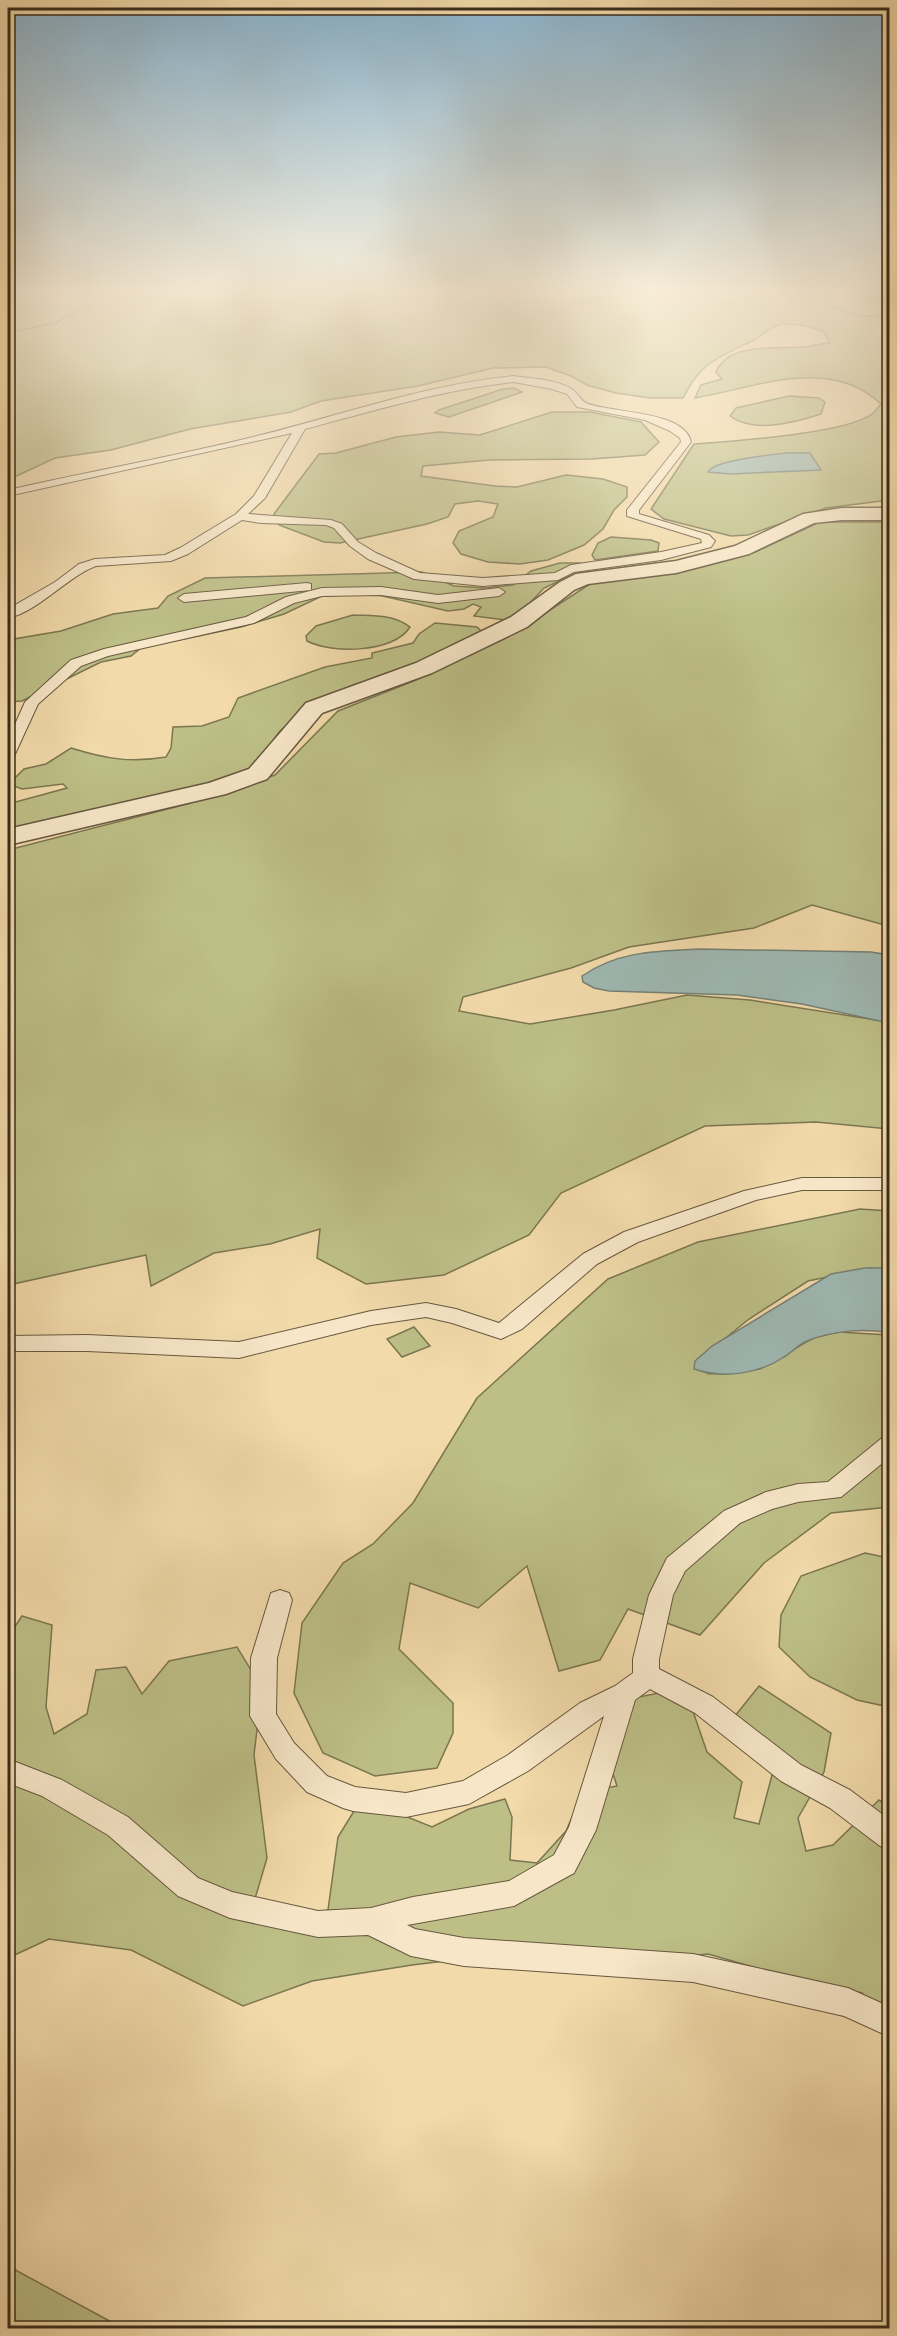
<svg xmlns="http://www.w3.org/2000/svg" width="897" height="2336" font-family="'IM FELL Double Pica',serif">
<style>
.green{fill:#bdbf87;stroke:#7b7651;stroke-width:1.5}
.water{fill:#9eb8b2;stroke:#768076;stroke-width:1.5}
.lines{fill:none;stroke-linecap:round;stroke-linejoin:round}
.service-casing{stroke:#67583f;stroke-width:2}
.minor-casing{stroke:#67583f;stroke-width:3}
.path{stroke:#392c1b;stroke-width:1.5;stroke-dasharray:2 1.5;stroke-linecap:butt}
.service{fill:#f7e7c8;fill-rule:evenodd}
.minor{fill:#f7e7c8;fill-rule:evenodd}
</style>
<rect width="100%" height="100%" fill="#f2daaa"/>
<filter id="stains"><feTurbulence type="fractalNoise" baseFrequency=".00333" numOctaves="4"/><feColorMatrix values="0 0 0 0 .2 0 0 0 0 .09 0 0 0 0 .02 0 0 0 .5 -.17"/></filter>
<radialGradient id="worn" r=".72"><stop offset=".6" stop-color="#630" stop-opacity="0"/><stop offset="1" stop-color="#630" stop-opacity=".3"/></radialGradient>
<!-- green -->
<g class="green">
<path d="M8 292H650L647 297C657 298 671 300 680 297 688 294 693 290 703 292 722 295 723 307 747 304L749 299 733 292H783L789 298H827L823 303 861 316 889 315V500L826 508 748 535 731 536 664 519 651 509 694 444C732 441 845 434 872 414 875 412 878 407 881 404 829 355 755 388 695 398L701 385 722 379 716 372C728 342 779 349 806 347 813 346 821 344 829 343L824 332C813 327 795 323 783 324 773 324 763 335 754 340 720 357 701 361 683 398H650L616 393 587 385 571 376 546 367 493 368 418 386 321 401 291 412 190 429 111 450 55 458 8 480Z"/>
<path d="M514 388 522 392 449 417 435 413 439 410 503 389Z"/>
<path d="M789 396 819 398 825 402 821 414C796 422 754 434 730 416L736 408Z"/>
<path d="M552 412H590L641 422 659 442 645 455 592 459 489 460 423 466 421 476 495 486 517 487 566 475 603 479 627 487V497L614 510 603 529 584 545 548 560 520 564 488 562 461 554 453 543 459 531 493 517 498 504 478 501 455 504 448 517 427 524 340 543 324 542 279 525 274 514 319 454 336 453 396 437 439 432 480 435Z"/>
<path d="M820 522H889V924H881L812 905 754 928 629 947 571 968 463 997 459 1011 530 1024 614 1010 687 995 750 1000 889 1022V1129L816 1122 705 1126 561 1193 529 1235 444 1275 366 1284 317 1258 320 1229 270 1244 214 1253 151 1286 146 1255 13 1284 8 1266V850L187 804 275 775 338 711 416 680 530 623 590 584 672 573 755 552Z"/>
<path d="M611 537 651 540 659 543 658 551 595 560 592 555 598 543Z"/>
<path d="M560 563H580L591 572 570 576 544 588 524 609 505 620 474 616 481 607 473 604 464 609 448 611 374 594 322 596 284 614 241 627 141 648 131 656 101 662 22 701 8 702V640L61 631 113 614 158 608 168 596 205 578 422 572 454 586 485 588 513 585 531 571Z"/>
<path d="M353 615C373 616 393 614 410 627 394 653 332 654 307 641L306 636 316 626Z"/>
<path d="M435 623 477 627 483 633 294 719 280 731 253 768 205 789 8 834V804L67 788 63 784 22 789 9 784 24 769 46 764 71 748C106 759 131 763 166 757L171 748 173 727 202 726 229 717 238 698 325 667 372 658V653L413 643 419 634Z"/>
<path d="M860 1209 889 1211V1271L871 1268 808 1281 749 1319 712 1349 696 1368 709 1374 760 1369 813 1338 838 1332 889 1335V1507L831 1513 764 1563 700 1635 628 1609 600 1660 559 1671 527 1566 478 1608 410 1583 399 1649 453 1703V1733L437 1768 375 1776 323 1753 294 1693 302 1623 343 1563 373 1544 413 1503 477 1398 608 1279 698 1242Z"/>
<path d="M414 1327 430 1346 402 1357 387 1339Z"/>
<path d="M865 1553 889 1558V1707L857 1700 810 1677 779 1647 781 1615 801 1576Z"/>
<path d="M22 1616 52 1625 46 1707 54 1734 87 1714 96 1670 126 1667 142 1694 169 1661 237 1647 262 1688 254 1755 267 1858 252 1909 289 1919 328 1910 338 1837 359 1803 405 1816 432 1827 469 1809 505 1799 512 1817 510 1860 537 1863 566 1831 583 1792 617 1786 602 1740 618 1701 685 1688 707 1752 742 1782 734 1818 759 1824 775 1764 727 1726 759 1686 831 1733 824 1772 798 1818 806 1851 833 1845 879 1800 889 1807V2029L862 1993 788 1977 708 1954 577 1969 520 1952 412 1965 312 1981 243 2006 131 1950 49 1939 8 1958V1637Z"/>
<path d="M8 2266 115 2324 120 2328H8Z"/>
</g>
<!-- water -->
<g class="water">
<path d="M787 453H810L821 470 731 474 708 472C714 460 771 455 787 453Z"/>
<path d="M698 949 871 952 889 955V1023L802 1004 737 995 609 991 594 988 583 982 582 976C618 951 657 951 698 949Z"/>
<path d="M865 1268H889V1333C863 1328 831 1331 807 1341 798 1345 792 1352 784 1357 759 1374 723 1379 694 1369L695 1361 712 1346 831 1274Z"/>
</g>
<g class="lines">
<defs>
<g id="service">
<path d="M514 376C532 379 557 379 573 390 578 393 580 400 586 403 608 413 685 410 691 442L639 510V514L709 535 715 541 711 547 661 560 574 572 558 580 483 586 414 579 368 559 350 546 334 528 326 525 261 523 242 520 188 554 171 561 96 566C68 576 38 612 8 618V609L55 582 79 564 95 559 165 555 180 548 236 514 254 496 292 433 8 496V490C92 471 177 456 261 435 345 414 428 384 514 376ZM514 382 552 389 567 394 577 407 645 420 670 431 680 438 681 442 627 510V516L701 539 702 543 661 552 571 565 555 573 483 578 420 573 376 553 358 542 342 524 331 520 248 514 265 498 305 429C373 411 444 389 514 382Z"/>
<path d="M307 583 311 584V590L184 602 178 598 184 594Z"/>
<path d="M381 587 438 595 499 588 505 592 499 596 438 603 381 595 322 596 294 603 254 623 108 656 81 666 38 704 15 754 8 758V740L25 702 71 660 104 649 246 617 286 597 322 588Z"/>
<path d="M802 1178H890V1190H802L756 1200 638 1242 597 1264 522 1329 501 1339 452 1323 426 1317 371 1325 239 1358 87 1351H8V1336L87 1335 239 1342 371 1311 426 1303 456 1309 499 1323 583 1254 624 1232 744 1191Z"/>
<path d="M890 1436V1457L841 1497 798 1502 772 1509 740 1523 685 1571 673 1595 659 1659V1669L713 1697 801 1765 850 1790 890 1820V1849L880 1846 830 1808 781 1781 695 1713 650 1689 635 1700 596 1830 574 1873 514 1906 407 1925 415 1929 464 1938 693 1954 848 1988 890 2007V2037L844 2016 693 1982 464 1966 411 1956 368 1935 318 1937 230 1918 178 1896 108 1835 42 1796 8 1783V1759L62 1780 128 1817 198 1878 232 1892 318 1911 371 1908 413 1897 509 1881 554 1855 569 1827 604 1716 528 1771 469 1804 406 1817 353 1811 343 1808 307 1792 276 1759 250 1716 251 1658 271 1593 280 1590 289 1593 292 1600 277 1658 276 1714 294 1743 327 1776 355 1787 406 1793 463 1781 508 1755 580 1703 615 1686 633 1673V1659L649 1595 667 1558 724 1511 766 1492 798 1484 828 1482 882 1438Z"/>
</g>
<path id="minor" d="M842 508H890V520H842L814 523 749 554 676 573 588 584 574 590 527 627 432 673 322 713 267 779 226 794 8 845V829L209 783 249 769 306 703 416 663 511 617 560 582 576 574 676 561 735 546 803 514Z"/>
</defs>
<!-- service casing -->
<use href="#service" class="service-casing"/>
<!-- minor casing -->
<use href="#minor" class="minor-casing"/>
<!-- path -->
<g class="path">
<path d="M8 300 42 292"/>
<path d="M8 333 55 323 118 292"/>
</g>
<!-- service -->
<use href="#service" class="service"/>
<!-- minor -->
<use href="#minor" class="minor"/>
</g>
<!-- sky -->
<linearGradient id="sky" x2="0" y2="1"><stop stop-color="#8ab6d2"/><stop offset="0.47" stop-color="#f9eed9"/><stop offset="1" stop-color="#f9eed9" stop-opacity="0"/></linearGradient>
<rect width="897" height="619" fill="url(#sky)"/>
<!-- margin -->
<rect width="897" height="2336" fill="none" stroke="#f2daaa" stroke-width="30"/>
<rect x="9" y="9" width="879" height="2318" fill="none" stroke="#392c1b" stroke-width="3"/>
<rect x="15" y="15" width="867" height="2306" fill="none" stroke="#392c1b" stroke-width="1.5"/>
<rect width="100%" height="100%" filter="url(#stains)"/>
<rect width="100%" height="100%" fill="url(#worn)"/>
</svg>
